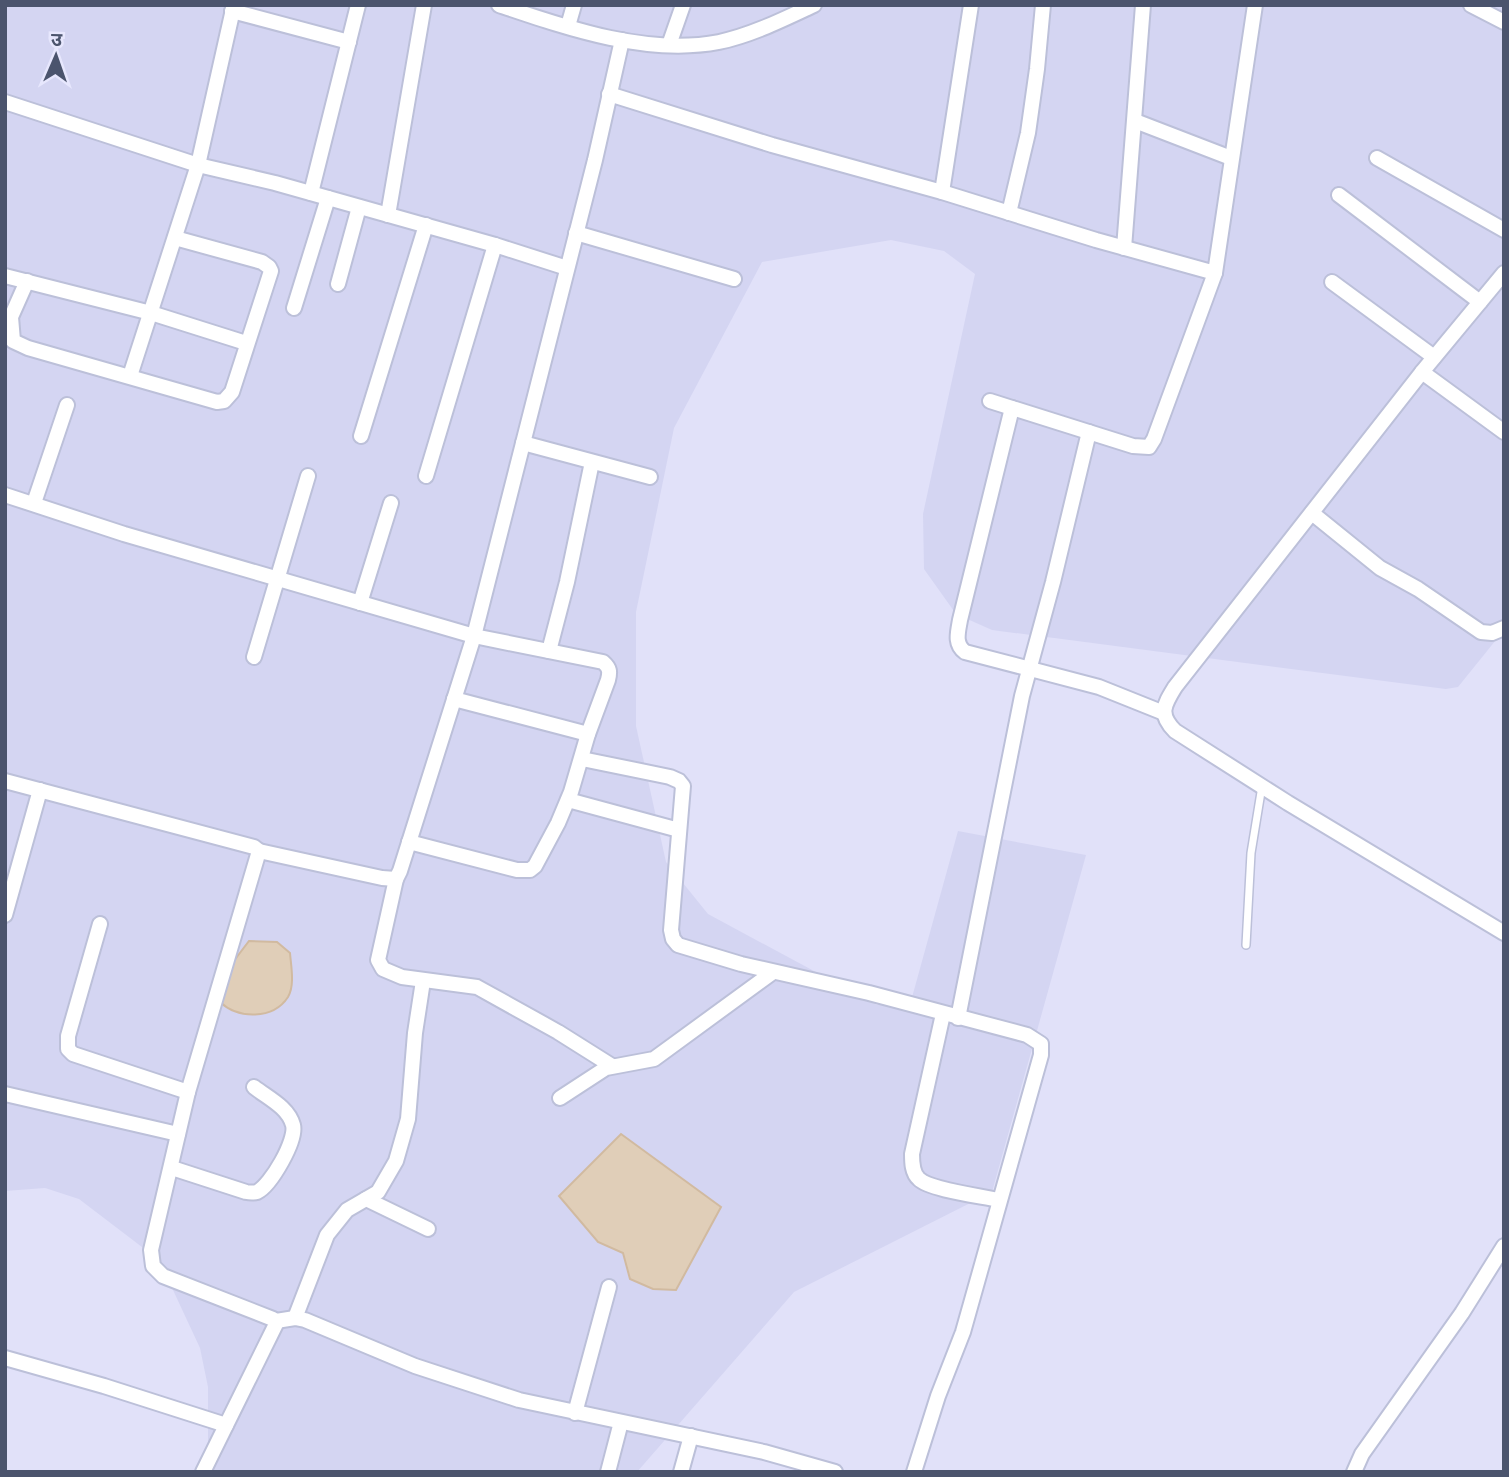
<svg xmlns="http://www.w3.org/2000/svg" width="1509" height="1477" font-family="'Noto Sans','Noto Sans Devanagari',sans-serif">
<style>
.residential{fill:#d4d5f2}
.water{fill:#e0ceb8;stroke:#d1baa0;stroke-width:2}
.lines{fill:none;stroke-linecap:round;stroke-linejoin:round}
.service-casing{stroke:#bcc0d9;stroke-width:10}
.minor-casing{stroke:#bcc0d9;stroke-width:18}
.service{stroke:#fff;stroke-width:7}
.minor{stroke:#fff;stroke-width:14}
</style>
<rect width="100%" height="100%" fill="#e1e1f9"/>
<!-- residential -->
<path class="residential" d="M5 5H1504V630L1458 687 1446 689 992 630 956 614 924 569 923 514 975 274 944 251 891 240 762 262 674 428 636 612V726L666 862 708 914 877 1005 911 1001 958 831 1086 855 992 1192 794 1292 637 1472H208V1387L200 1348 159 1260 79 1199 45 1188 5 1191Z"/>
<!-- water -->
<g class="water">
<path d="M249 941 277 942 290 953C291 966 295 985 288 997 273 1020 238 1019 220 1002L227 970Z"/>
<path d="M621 1134 721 1207 676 1290 653 1289 630 1279 623 1253 598 1242 559 1196Z"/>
</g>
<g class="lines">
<defs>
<path id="service" d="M1246 945 1251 853 1262 786"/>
<g id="minor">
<path d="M499 5C567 28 647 56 719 42 752 35 784 19 814 5"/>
<path d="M1471 5 1504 22"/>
<path d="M232 11 349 42"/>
<path d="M568 26 574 5"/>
<path d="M669 45 683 5"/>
<path d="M609 94 772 145 942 192 1096 240 1215 273 1255 5"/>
<path d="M5 102 198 165 275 183 495 245 567 268"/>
<path d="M1135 121 1231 158"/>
<path d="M1377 158 1504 230"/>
<path d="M942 192 971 5"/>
<path d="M311 193 358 5"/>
<path d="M1339 195 1480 302"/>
<path d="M1009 213 1028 133 1037 69 1043 5"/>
<path d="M388 215 424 5"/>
<path d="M576 233 734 279"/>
<path d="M1124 248 1143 5"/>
<path d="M1504 273 1422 372 1175 687C1164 705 1158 714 1175 731L1288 803 1504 933"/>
<path d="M5 276 151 313 246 343"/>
<path d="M27 281 11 317 13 341 28 348 217 402 224 401 232 392 271 271 269 267 262 262 175 238"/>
<path d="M1332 282 1434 357"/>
<path d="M338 284 359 207"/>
<path d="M294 308 328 198"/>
<path d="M1422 372 1504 432"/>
<path d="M130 376 198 165 234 5"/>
<path d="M990 401 1133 446 1149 447 1154 439 1215 273"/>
<path d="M1012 408 960 620C958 632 954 644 965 652L1099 687 1164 713"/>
<path d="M361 436 426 225"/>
<path d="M523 443 650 477"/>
<path d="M426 476 495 245"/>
<path d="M5 495 124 534 474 636 603 662C610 668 610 672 608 680L588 734 571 792 558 823 535 866 530 870H517L409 842"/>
<path d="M34 503 67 405"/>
<path d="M1312 513 1380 568 1418 589 1481 632 1492 633 1504 628"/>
<path d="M360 603 391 503"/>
<path d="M549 651 567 582 592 462"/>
<path d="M254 657 308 476"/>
<path d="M454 699 588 734"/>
<path d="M582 759 670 777 679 781 683 786 671 930 673 939 678 945 741 964 869 993 1027 1035 1041 1044V1055L963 1332 938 1396 914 1472"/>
<path d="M5 781 254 847 259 851 188 1092 151 1250 153 1266 163 1276 273 1319 276 1324 203 1472"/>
<path d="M568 800 679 830"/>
<path d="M259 851 382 878 396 879 400 871 474 636 595 160 622 40"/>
<path d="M396 879 378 960 383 969 402 977 477 987 558 1032 612 1066"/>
<path d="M5 915 40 790"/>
<path d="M100 924 68 1036V1049L73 1054 188 1092"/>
<path d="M943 1014 912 1154C912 1162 912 1173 919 1179 930 1190 982 1196 999 1200"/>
<path d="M958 1018 1022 696 1053 582 1089 432"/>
<path d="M5 1094 178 1134"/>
<path d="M560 1098 606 1068 654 1059 773 972"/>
<path d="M172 1168 246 1192C251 1193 253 1193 257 1192 271 1185 297 1140 293 1125 288 1107 268 1098 254 1087"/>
<path d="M366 1199 428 1229"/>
<path d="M295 1318 327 1235 347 1210 378 1192 396 1161 408 1119 415 1033 423 981"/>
<path d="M276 1321 295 1318 305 1320 415 1366 519 1400 764 1452 835 1472"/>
<path d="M5 1358 104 1386 226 1425"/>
<path d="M575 1413 609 1287"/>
<path d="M608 1472 621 1422"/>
<path d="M681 1472 691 1436"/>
<path d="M1354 1472 1362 1454 1462 1313 1504 1246"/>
</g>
</defs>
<!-- service casing -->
<use href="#service" class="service-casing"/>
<!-- minor casing -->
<use href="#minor" class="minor-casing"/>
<!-- service -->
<use href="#service" class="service"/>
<!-- minor -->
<use href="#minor" class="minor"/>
</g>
<!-- border -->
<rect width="1509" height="1477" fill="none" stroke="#4b546d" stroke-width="14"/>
<!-- north arrow -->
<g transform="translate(56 56) rotate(2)" stroke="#e7e7fd" stroke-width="5" paint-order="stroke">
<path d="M0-5L12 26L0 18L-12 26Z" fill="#4b546d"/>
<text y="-10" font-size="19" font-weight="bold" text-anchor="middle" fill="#4b546d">उ</text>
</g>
</svg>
